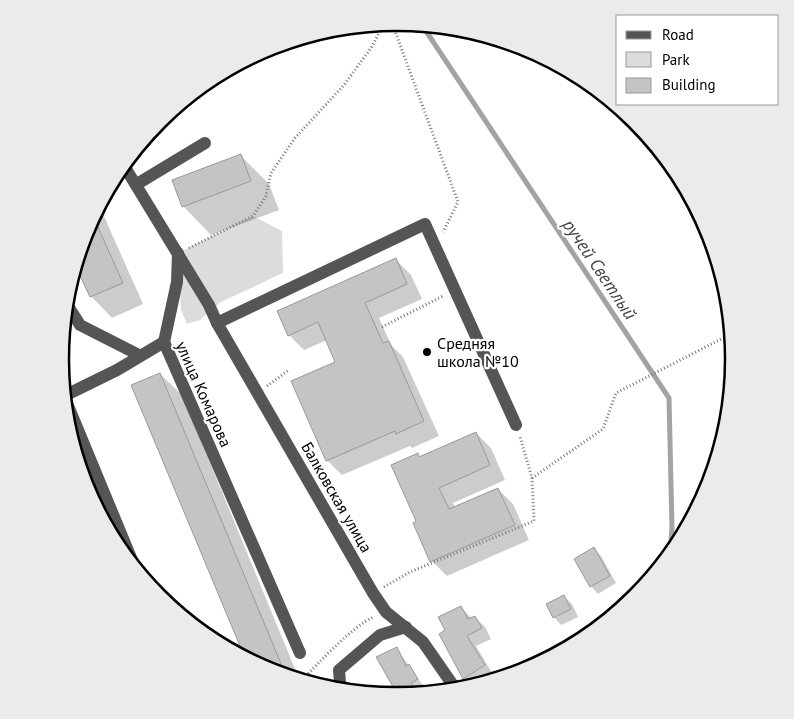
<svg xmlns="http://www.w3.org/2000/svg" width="794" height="719" font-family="'PT Sans',sans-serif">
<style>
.green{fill:#dcdcdc}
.shadow{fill:#0003}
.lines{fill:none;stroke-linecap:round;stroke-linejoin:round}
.stream{stroke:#a3a3a3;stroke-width:5}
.building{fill:#c4c4c4;stroke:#999}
.path{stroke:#777;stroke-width:3;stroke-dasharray:1 2.5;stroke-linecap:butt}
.minor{stroke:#555;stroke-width:12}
.poi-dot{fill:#000;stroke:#fff;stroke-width:2}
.labels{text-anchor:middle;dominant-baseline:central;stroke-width:4.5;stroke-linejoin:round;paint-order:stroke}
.poi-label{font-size:16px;fill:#000;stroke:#fff;text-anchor:start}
.street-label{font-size:16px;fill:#000;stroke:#fff}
.water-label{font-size:18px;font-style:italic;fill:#444;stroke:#fff}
.rim{fill:none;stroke:#000;stroke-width:2.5}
</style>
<rect width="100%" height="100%" fill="#fff"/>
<!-- green -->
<path class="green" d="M253 216 282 231 283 273 221 302 200 320 187 324 181 310 178 253Z"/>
<!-- shadow -->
<g class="shadow">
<path d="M241 156 269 184 279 210 211 235 183 206Z"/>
<path d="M99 205 143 304 112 318 91 296 76 263 86 230Z"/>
<path d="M396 260 411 275 422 299 379 318 391 345 403 357 439 436 412 448 410 446 342 475 327 460 337 362 327 340 304 350 289 335Z"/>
<path d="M160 374 182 395 300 681 268 671 246 659 133 385Z"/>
<path d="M476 433 491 448 505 480 453 503 455 508 498 489 513 504 529 540 447 576 432 561 418 522 417 455 420 458Z"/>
<path d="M74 448 111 536 86 488Z"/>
<path d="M594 549 601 556 616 583 598 594 591 586Z"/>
<path d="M564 597 572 604 578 617 561 625 554 617Z"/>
<path d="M461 607 472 619 475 617 485 627 491 639 476 646 494 676 473 687 464 678 447 631Z"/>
<path d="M397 649 424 687 417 691 419 694 400 696 378 658Z"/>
</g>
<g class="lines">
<!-- stream -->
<path class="stream" d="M422 25 669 398 672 528 670 555"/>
</g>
<!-- building -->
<g class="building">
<path d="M241 154 251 181 182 207 172 180Z"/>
<path d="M93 216 123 283 90 297 75 265 86 230Z"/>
<path d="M396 258 407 284 365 303 383 343 389 341 424 421 396 434 395 431 326 461 291 381 335 362 318 322 288 336 277 311Z"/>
<path d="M160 373 282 666 270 671 245 658 131 385Z"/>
<path d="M476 432 490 465 439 488 449 509 498 488 515 525 430 562 413 523 416 521 391 465 418 453 419 457Z"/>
<path d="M594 547 610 576 590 587 574 559Z"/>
<path d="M564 595 571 609 553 618 546 604Z"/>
<path d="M461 606 468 619 475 616 482 628 467 636 485 665 463 679 439 634 445 630 438 617Z"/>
<path d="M397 647 406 666 409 664 418 679 411 683 418 694 402 696 398 691 396 692 376 657Z"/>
</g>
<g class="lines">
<!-- path -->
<g class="path">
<path d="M392 23 458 202 443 232"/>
<path d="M189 248 253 216 266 196 271 173 295 138 344 85 371 48 384 24"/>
<path d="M382 327 443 296"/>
<path d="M267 386 289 370"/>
<path d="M532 478 603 429 616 393 731 334"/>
<path d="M384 587 410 572 534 521 532 478 520 437"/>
<path d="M301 681C319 663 352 626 374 617"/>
</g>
<!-- minor -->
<g class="minor">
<path d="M123 164 209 305 217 323 373 593 386 612 423 642 457 691"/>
<path d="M137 184 205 143"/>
<path d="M66 303 80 325 139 355"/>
<path d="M217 323 425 224 516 425"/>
<path d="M164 342 300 653"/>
<path d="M164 342 177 282 178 253"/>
<path d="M136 570 64 396 117 370 164 342"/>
<path d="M345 691 340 683 339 670 380 635 406 627"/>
</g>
</g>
<!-- markers -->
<circle class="poi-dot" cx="427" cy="352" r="5"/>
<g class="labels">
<!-- poi labels -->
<g class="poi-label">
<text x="437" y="343">Средняя<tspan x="437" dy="18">школа №10</tspan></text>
</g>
<!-- street labels -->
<g class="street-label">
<text transform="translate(204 394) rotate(66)">улица Комарова</text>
<text transform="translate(337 497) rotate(60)">Балковская улица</text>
</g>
<!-- water labels -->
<g class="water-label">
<text transform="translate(600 269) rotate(56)">ручей Светлый</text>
</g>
</g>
<!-- crop -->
<path d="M0 0H794V719H0ZM69 359a328 328 0 1 1 656 0a328 328 0 1 1-656 0Z" fill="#ebebeb" fill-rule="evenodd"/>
<path class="rim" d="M69 359a328 328 0 1 1 656 0a328 328 0 1 1-656 0Z"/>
<!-- legend -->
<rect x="616" y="15" width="162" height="90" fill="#ffffff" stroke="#999999"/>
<rect x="626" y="31" width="25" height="8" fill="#555555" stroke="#999999"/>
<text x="662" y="40" font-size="15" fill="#000000">Road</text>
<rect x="626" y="52" width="25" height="15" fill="#dcdcdc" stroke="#999999"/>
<text x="662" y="65" font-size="15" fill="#000000">Park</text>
<rect x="626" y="78" width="25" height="15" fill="#c4c4c4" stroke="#999999"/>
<text x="662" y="90" font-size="15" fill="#000000">Building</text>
</svg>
